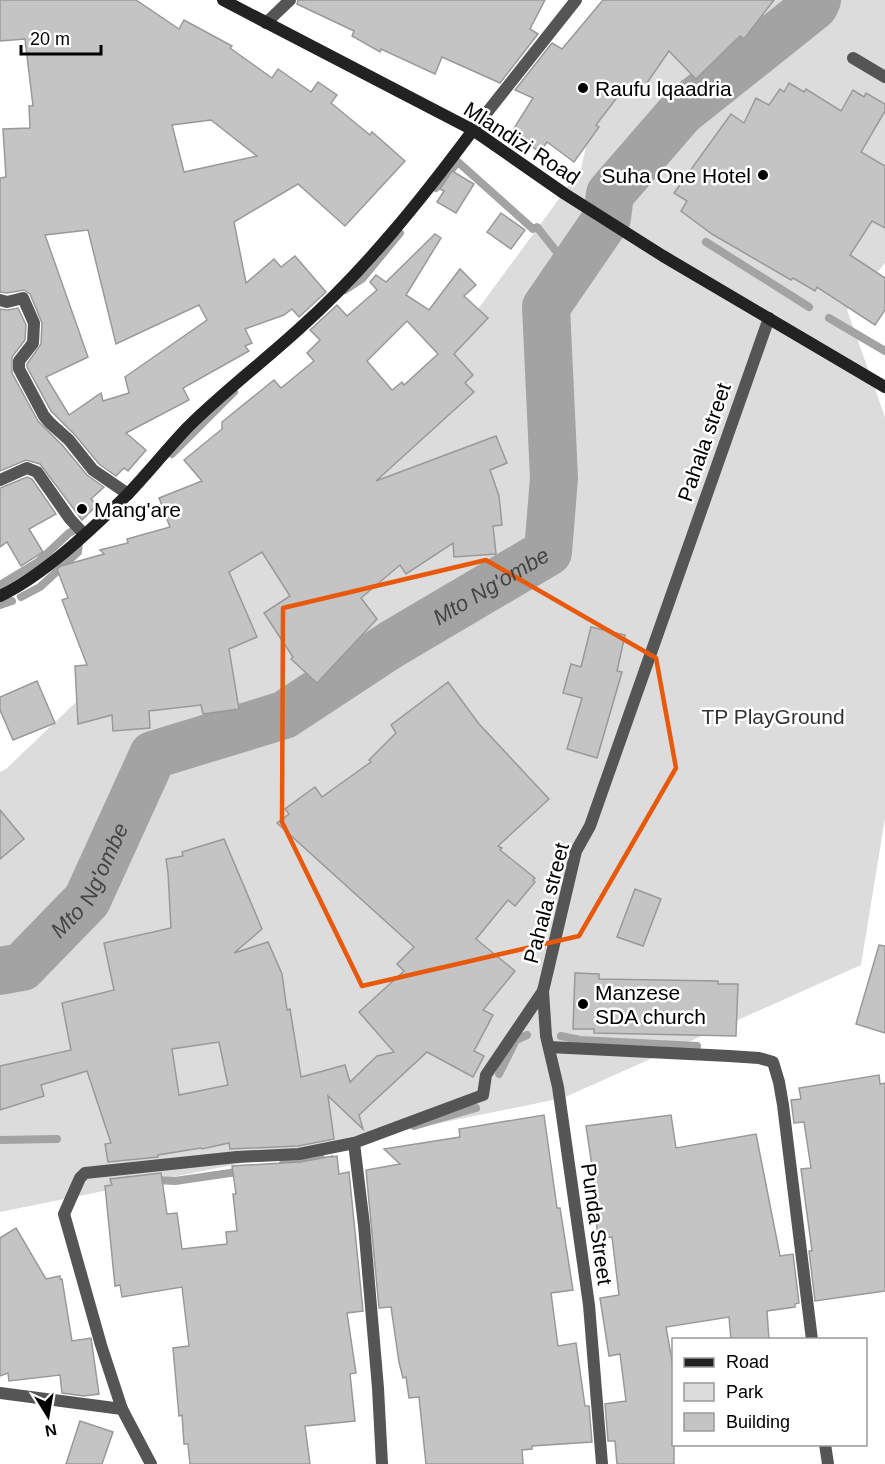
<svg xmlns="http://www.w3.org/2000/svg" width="885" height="1464" font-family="Helvetica,sans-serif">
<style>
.green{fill:#dcdcdc}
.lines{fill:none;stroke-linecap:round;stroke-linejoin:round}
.stream{stroke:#a3a3a3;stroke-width:8}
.river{stroke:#a3a3a3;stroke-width:48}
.building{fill:#c4c4c4;stroke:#999;stroke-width:1.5;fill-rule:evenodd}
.street{stroke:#555;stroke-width:12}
.secondary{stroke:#222;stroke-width:12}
.marked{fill:none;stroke:#e8590c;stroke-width:4.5;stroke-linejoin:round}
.poi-dot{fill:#000;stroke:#fff;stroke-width:2}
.labels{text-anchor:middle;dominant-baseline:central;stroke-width:5;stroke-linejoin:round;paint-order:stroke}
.poi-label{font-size:21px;fill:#000;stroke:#fff;text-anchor:start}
.street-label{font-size:21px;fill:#000;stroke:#fff}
.park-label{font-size:21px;fill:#333;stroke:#fff}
.water-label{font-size:22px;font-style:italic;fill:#444;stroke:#fff}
</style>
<rect width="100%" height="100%" fill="#fff"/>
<!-- green -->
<path class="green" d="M648 0H885V263L847 310 885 417V818L861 965 563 1098 0 1212V772L6 769 168 614 337 501 581 169 598 91Z"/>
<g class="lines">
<!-- stream -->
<g class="stream">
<path d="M436 188 458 162 533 229 537 227 571 270"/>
<path d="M706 242 809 307"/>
<path d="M345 290 362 279 400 233"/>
<path d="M829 318 885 351"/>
<path d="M172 454 234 392"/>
<path d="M0 585 38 562 69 533 78 528"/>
<path d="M21 597 40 587 78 552 79 542 82 539"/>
<path d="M0 605 12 601"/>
<path d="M561 1036 580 1040 697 1046"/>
<path d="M499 1074 516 1040 527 1035"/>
<path d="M414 1126 476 1108"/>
<path d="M0 1140 57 1139"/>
<path d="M283 1164 321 1158"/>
<path d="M153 1180 175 1181 244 1171"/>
</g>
<!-- river -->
<path class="river" id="s1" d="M0 971 22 967 87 900 153 755 284 715 392 644 548 552 554 478 546 307 607 218 610 194 681 112 814 6 817 0"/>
</g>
<!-- building -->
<g class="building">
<path d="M0 0H136L179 29 184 20 232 46 230 48 272 78 278 69 311 92 318 82 337 95 331 103 370 135 372 132 405 161 345 226 298 184 234 222 246 283 274 259 281 267 295 256 326 292 299 317 292 309 284 315 245 329 252 343 245 346 249 351 183 388 189 400 126 433 146 450 128 471 124 468 116 476 99 464 75 435 51 411 27 367V364L41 344 42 323 30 294 24 290 7 293 0 292V178L6 177 3 129 30 128 29 106H33L25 39 0 41ZM211 120 257 156 184 172 172 125ZM88 230 116 344 199 305 207 320 125 377 129 393 103 401 101 393 69 415 46 377 88 357 45 235Z"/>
<path d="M298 0H545L530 29 538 34 500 83 442 57 435 74 381 49 380 52 352 36 354 31 297 4Z"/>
<path d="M603 0H774L744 39 740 36 696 79 669 51 638 96 625 87 596 125 599 127 574 162 547 142 540 152 511 133 533 98 515 90 552 43 562 49Z"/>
<path d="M789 83 804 92 806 89 841 111 853 90 864 97 866 93 885 104V111L861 152 885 166V228L872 221 850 255 885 278V310L875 325 817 287 815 291 793 278 791 280 712 234 681 211 687 201 674 193 731 114 744 123 756 98 769 105 780 89 784 92Z"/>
<path d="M452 171 474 184 456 213 437 202 444 191 440 189Z"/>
<path d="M501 213 525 230 511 249 487 232Z"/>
<path d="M435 234 441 238 406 295 429 310 460 269 476 285 464 296 488 318 454 354 473 375 465 383 474 392 376 481 496 436 507 463 490 470 499 496 502 525 493 526 496 554 454 557 453 543 406 574 400 565 361 598 377 619 317 683 291 659 293 657 264 613 290 596 262 552 229 572 257 637 229 649 239 709 203 714 201 705 149 711 150 728 113 731 112 715 78 724 75 666 87 665 62 600 68 598 57 569 61 566 104 554 100 550 128 543 127 539 170 527 159 498 202 481 184 460 222 429V422L274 380 281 388 314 361 307 353 320 340 310 330 337 305 347 316 377 290 370 282 376 275 386 282ZM407 321 438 354 404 385 402 382 392 390 367 361Z"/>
<path d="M18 308 26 325 25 340 12 357V373L38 421 63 446 87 475 104 487 91 499 97 505 82 520 40 464 26 460 0 471V309L8 310Z"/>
<path d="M27 477 32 479 56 514 29 529 43 552 21 566 7 542 0 547V488Z"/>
<path d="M591 627 625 635 617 671 622 672 597 758 567 749 582 698 563 693 571 664 581 667Z"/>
<path d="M37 681 55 723 13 740 0 710V697Z"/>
<path d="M448 682 479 724 549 799 498 846 502 848 500 850 535 878 533 880 535 882 515 906 508 900 476 939 515 971 483 1010 493 1015 474 1051 484 1056 473 1077 427 1052 359 1115 363 1129 328 1096 334 1139 298 1146 230 1149 229 1143 202 1149 201 1148 158 1155V1157L108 1162 105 1144 111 1143 87 1071 41 1085 44 1096 0 1110V1066L71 1050 62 1003 114 990 104 943 171 928 168 873 166 859 183 856 182 852 224 839 262 929 234 953 268 942 282 974 287 1010 290 1009 301 1077 345 1065 350 1082 377 1056 394 1052 359 1012 404 971 397 964 414 947 277 823 289 814 285 809 315 787 322 797 371 762 369 760 396 733 391 725ZM219 1042 228 1085 179 1095 172 1049Z"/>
<path d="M0 810 24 839 0 859Z"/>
<path d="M635 889 661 899 643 946 617 937Z"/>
<path d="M879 945 885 946V1033L856 1024Z"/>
<path d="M575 973 599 974V979L718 981V984H738L736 1036 594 1033V1029H573Z"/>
<path d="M879 1075 880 1084 885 1083V1291L815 1301 809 1251H812L801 1169 811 1168 804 1122 794 1123 791 1100 801 1099 799 1088Z"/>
<path d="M544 1115 557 1208H560L573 1290 551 1293 558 1346 576 1343 585 1406H589L592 1442 532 1446V1449L522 1450 523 1464H426L419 1397 409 1398 406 1377 403 1378 399 1362 391 1307 379 1308 366 1170 400 1164 384 1149 460 1137 459 1129Z"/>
<path d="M671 1115 676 1148 756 1134 780 1256 793 1254 799 1303 795 1304V1307L767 1311 769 1340H731L729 1317 666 1327 674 1372V1464H617L615 1441H608L605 1404 626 1401 620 1354 609 1356 600 1298 619 1295 612 1237 598 1239 594 1201 597 1200 586 1126Z"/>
<path d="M333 1156 331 1157 337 1156 339 1174 349 1172 363 1311 347 1313 356 1373 350 1374 355 1421 305 1426 310 1464H190L188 1444H184L182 1415 179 1416 173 1348 189 1346 182 1287 122 1297 120 1285 115 1286 105 1186 112 1185 110 1179 161 1173 167 1214 177 1213 182 1249 227 1244 226 1232 237 1231 233 1194H236L232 1166 300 1162Z"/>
<path d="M16 1228 46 1279 60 1276V1279H62L72 1341 91 1338 99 1394 84 1396 62 1393 60 1375 9 1381 8 1373 0 1376V1238Z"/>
<path d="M80 1421 113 1432 102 1464H66Z"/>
</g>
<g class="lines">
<!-- street -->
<g class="street">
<path d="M266 23 290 0"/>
<path d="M853 58 885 77"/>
<path d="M473 130 576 0"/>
<path d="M0 300 7 302 23 298 34 323 33 343 19 361V369L44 416 50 423 69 440 93 470 128 494"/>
<path d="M0 480 27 468 37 472 70 519 84 534"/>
<path d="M543 991 546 1036 558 1087 589 1305 602 1464"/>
<path d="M549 1047 729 1056 759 1058 773 1062 779 1082 783 1105 812 1340"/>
<path d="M354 1143 364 1225 378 1388 382 1464"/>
<path d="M0 1393 122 1409"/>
<path d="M825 1444 828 1464"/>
<path d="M151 1464 122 1409 101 1345 64 1214 80 1178 85 1173 237 1157 299 1154 354 1143 483 1095 486 1075 543 991 576 851 590 826 769 318"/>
</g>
<!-- secondary -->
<g class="secondary">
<path d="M223 0 473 130 565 194 663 256 885 387"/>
<path d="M0 596C44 575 92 529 127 495 148 473 167 449 188 427 223 392 263 362 300 328 365 270 421 200 473 130"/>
</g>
</g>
<!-- marked area -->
<path class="marked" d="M486 560 656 658 676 768 579 936 362 986 282 822 283 608Z"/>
<!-- markers -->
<g class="poi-dot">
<circle cx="583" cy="88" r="6"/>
<circle cx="763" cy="175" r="6"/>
<circle cx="82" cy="509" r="6"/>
<circle cx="583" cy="1004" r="6"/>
</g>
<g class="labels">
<!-- poi labels -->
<g class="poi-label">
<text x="595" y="88">Raufu lqaadria</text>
<text x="751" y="175" text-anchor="end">Suha One Hotel</text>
<text x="94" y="509">Mang'are</text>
<text x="595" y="992">Manzese<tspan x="595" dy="24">SDA church</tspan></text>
</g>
<!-- street labels -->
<g class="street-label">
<text transform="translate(522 143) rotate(33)">Mlandizi Road</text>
<text transform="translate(704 442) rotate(-71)">Pahala street</text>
<text transform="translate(546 903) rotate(-75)">Pahala street</text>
<text transform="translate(597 1224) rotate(82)">Punda Street</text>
</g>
<!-- park labels -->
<g class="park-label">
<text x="773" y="716">TP PlayGround</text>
</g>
<!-- water labels -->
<g class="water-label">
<text stroke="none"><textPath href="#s1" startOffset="656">Mto Ng'ombe</textPath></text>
<text stroke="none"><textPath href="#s1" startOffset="134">Mto Ng'ombe</textPath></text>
</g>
</g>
<!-- legend -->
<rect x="672" y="1338" width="195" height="108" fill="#ffffff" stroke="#999999" stroke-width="1.5"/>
<rect x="684" y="1358" width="30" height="9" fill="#222222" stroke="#999999" stroke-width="1.5"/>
<text x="726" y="1368" font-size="18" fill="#000000">Road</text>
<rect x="684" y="1383" width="30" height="18" fill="#dcdcdc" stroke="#999999" stroke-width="1.5"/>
<text x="726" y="1398" font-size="18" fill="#000000">Park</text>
<rect x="684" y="1413" width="30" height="18" fill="#c4c4c4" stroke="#999999" stroke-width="1.5"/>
<text x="726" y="1428" font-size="18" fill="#000000">Building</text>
<!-- north arrow -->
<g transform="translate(48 1416) rotate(169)" stroke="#ffffff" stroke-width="4.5" paint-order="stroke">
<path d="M0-4.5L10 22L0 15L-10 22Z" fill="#000000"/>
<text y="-9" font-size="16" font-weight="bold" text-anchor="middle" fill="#000000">N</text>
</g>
<!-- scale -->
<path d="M21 45v9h80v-9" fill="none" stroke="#000000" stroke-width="3"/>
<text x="30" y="45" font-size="18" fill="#000000" stroke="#ffffff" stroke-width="4.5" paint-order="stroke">20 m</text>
</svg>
